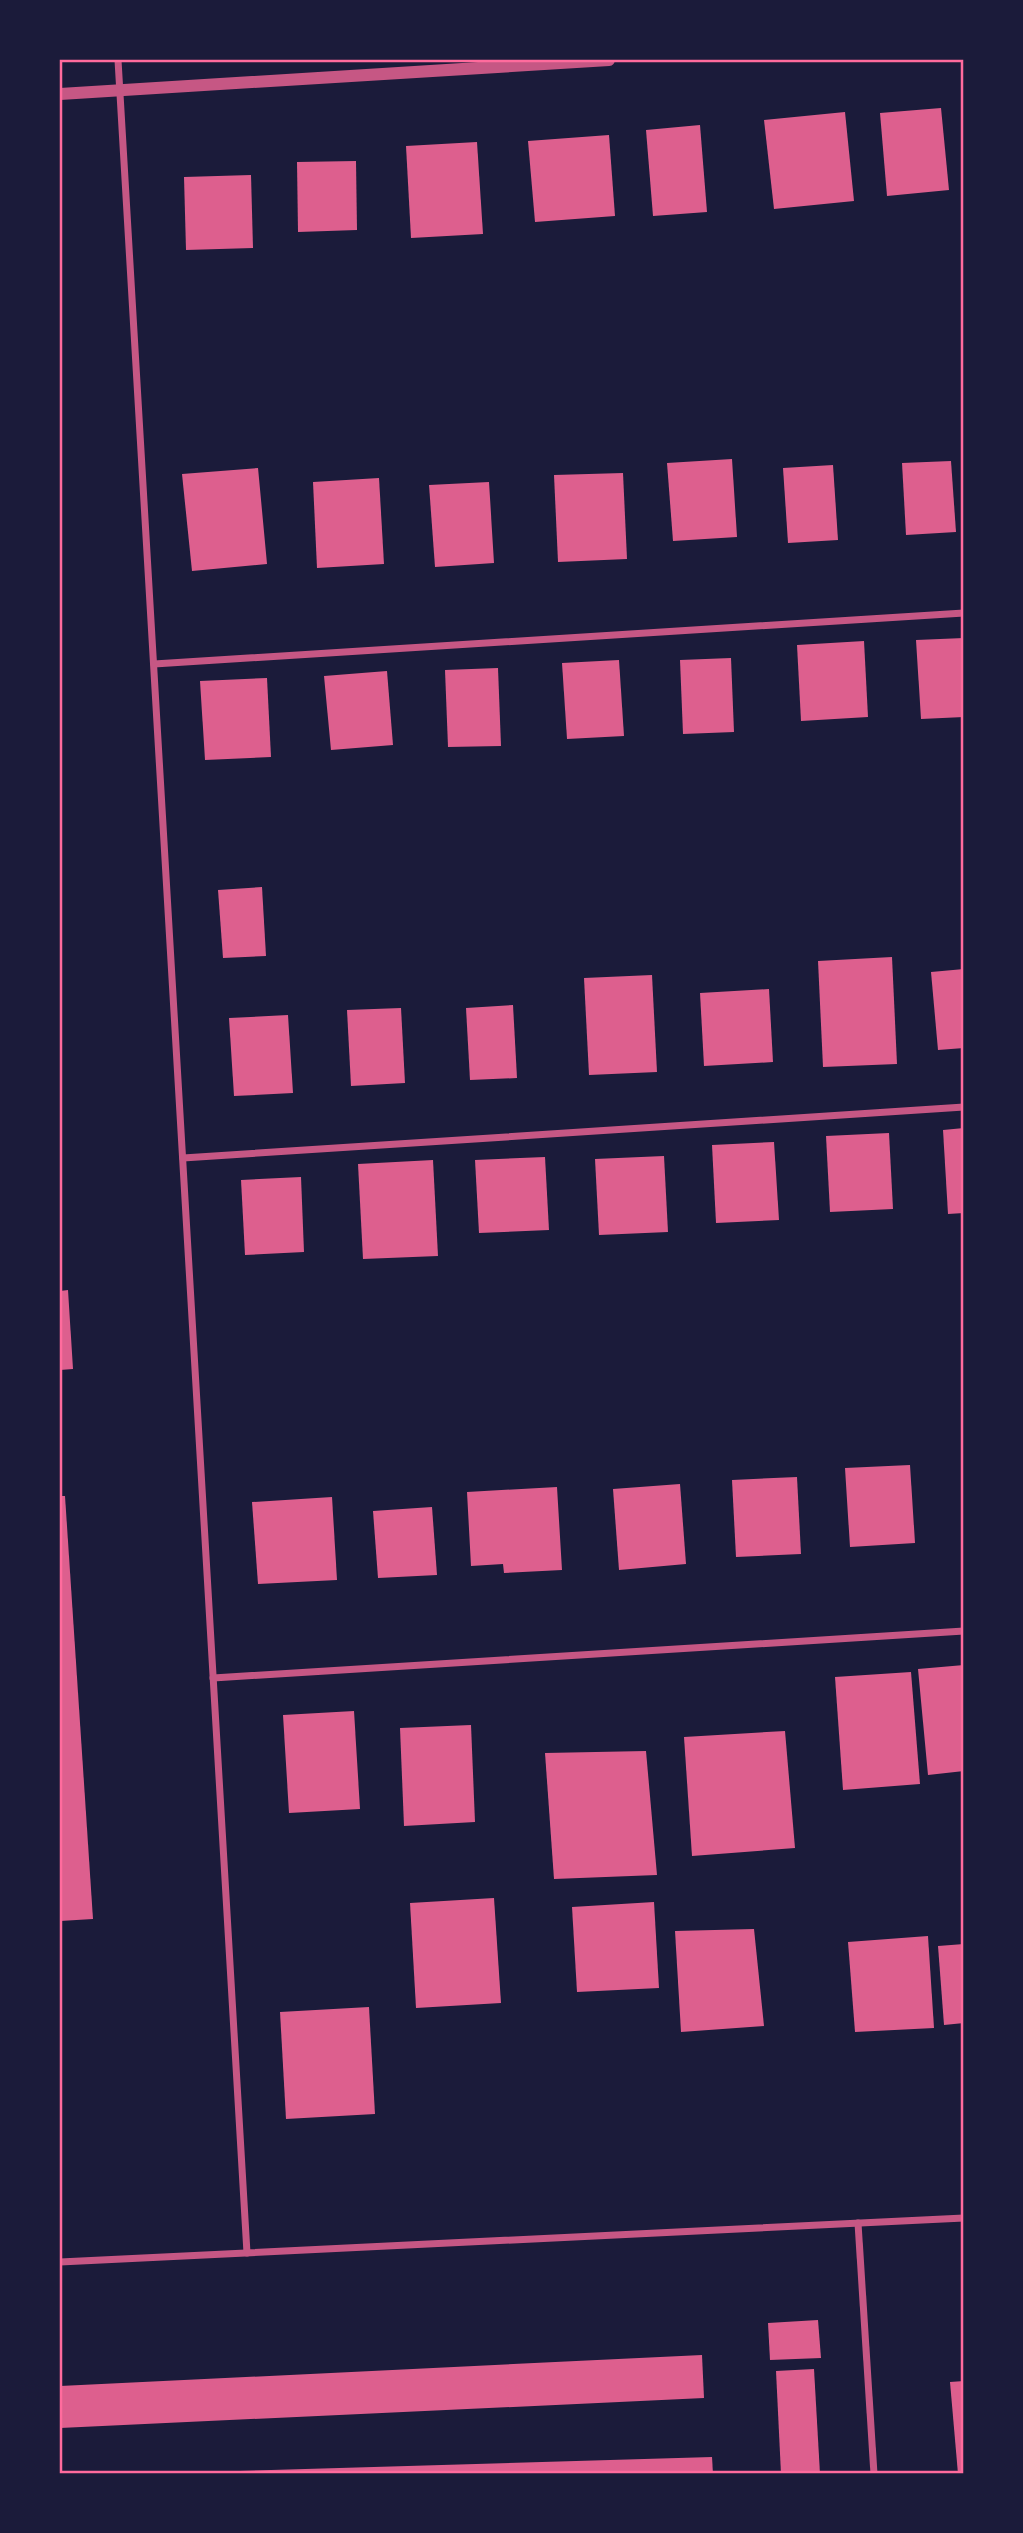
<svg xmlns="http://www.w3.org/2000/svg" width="1023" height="2533" font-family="'Roboto Condensed',sans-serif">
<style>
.building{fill:#dd5f8e}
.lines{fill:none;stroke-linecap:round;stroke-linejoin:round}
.minor{stroke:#c65784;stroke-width:7}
.tertiary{stroke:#c65784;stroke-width:12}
.neatline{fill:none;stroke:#ff6b9d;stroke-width:2.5}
</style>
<rect width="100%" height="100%" fill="#1b1b3a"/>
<!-- building -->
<g class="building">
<path d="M941 108 949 190 887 196 880 113Z"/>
<path d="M845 112 854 201 774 209 764 120Z"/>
<path d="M700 125 707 212 653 216 646 130Z"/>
<path d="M609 135 615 216 535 222 528 141Z"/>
<path d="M477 142 483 234 411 238 406 146Z"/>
<path d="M356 161 357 230 298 232 297 162Z"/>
<path d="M251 175 253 248 186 250 184 177Z"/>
<path d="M732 459 737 537 673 541 667 463Z"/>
<path d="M951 461 956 532 906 535 902 463Z"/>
<path d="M833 465 838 540 788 543 783 468Z"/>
<path d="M258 468 267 564 192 571 182 474Z"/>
<path d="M623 473 627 559 558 562 554 475Z"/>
<path d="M379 478 384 564 317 568 313 482Z"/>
<path d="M489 482 494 563 435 567 429 485Z"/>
<path d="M964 638V717L921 719 916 640Z"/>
<path d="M864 641 868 717 801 721 797 645Z"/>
<path d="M731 658 734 732 683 734 680 660Z"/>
<path d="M619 660 624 736 567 739 562 663Z"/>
<path d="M498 668 501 746 448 747 445 670Z"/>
<path d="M387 671 393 745 331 750 324 676Z"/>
<path d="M267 678 271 757 205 760 200 681Z"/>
<path d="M262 887 266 956 223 958 218 890Z"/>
<path d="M892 957 897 1064 823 1067 818 961Z"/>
<path d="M964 969V1048L938 1050 931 972Z"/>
<path d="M652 975 657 1072 589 1075 584 978Z"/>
<path d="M769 989 773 1062 704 1066 700 993Z"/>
<path d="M513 1005 517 1078 470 1080 466 1008Z"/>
<path d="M401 1008 405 1083 351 1086 347 1010Z"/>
<path d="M288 1015 293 1093 234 1096 229 1018Z"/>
<path d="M964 1128V1213L948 1214 943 1130Z"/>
<path d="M889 1133 893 1209 830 1212 826 1136Z"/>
<path d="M774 1142 779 1220 716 1223 712 1145Z"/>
<path d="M664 1156 668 1232 599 1235 595 1159Z"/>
<path d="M545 1157 549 1230 479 1233 475 1160Z"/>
<path d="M433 1160 438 1256 363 1259 358 1164Z"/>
<path d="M301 1177 304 1252 245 1255 241 1180Z"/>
<path d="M68 1290 73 1369 60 1370V1291Z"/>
<path d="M910 1465 915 1543 850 1547 845 1468Z"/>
<path d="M797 1477 801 1554 736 1557 732 1480Z"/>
<path d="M680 1484 686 1564 619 1570 613 1489Z"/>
<path d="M557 1487 562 1570 504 1573 503 1564 471 1566 467 1492Z"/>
<path d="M60 1496H65L93 1919 60 1921Z"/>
<path d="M332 1497 337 1580 258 1584 252 1502Z"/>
<path d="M432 1507 437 1575 378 1578 373 1511Z"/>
<path d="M964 1665V1771L928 1775 918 1669Z"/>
<path d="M911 1672 920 1784 843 1790 835 1677Z"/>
<path d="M354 1711 360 1809 289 1813 283 1715Z"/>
<path d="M471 1725 475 1822 404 1826 400 1728Z"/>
<path d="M785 1731 795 1848 692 1856 684 1737Z"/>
<path d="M646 1751 657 1875 554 1879 545 1753Z"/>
<path d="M494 1898 501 2003 416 2008 410 1903Z"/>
<path d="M654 1902 659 1988 577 1992 572 1907Z"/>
<path d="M754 1929 764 2026 681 2032 675 1931Z"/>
<path d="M928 1936 934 2028 855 2032 848 1942Z"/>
<path d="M964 1944V2023L944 2025 938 1946Z"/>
<path d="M369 2007 375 2114 286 2119 280 2012Z"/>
<path d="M818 2320 821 2358 770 2360 768 2323Z"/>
<path d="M702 2355 704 2398 60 2428V2386Z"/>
<path d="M814 2369 820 2474H781L776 2371Z"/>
<path d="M964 2381V2474H958L950 2382Z"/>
<path d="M712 2457 713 2474H240V2471Z"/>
</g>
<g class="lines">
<!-- minor -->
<g class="minor">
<path d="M118 60 247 2253"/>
<path d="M154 664 964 613"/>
<path d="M183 1158 964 1107"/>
<path d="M213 1678 964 1631"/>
<path d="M858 2223 874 2474"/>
<path d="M60 2262 964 2218"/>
</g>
<!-- tertiary -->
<path class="tertiary" d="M60 94 609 60"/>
</g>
<!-- border -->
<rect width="1023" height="2533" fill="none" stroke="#1b1b3a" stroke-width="122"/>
<rect x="61" y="61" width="901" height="2411" class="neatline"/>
</svg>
